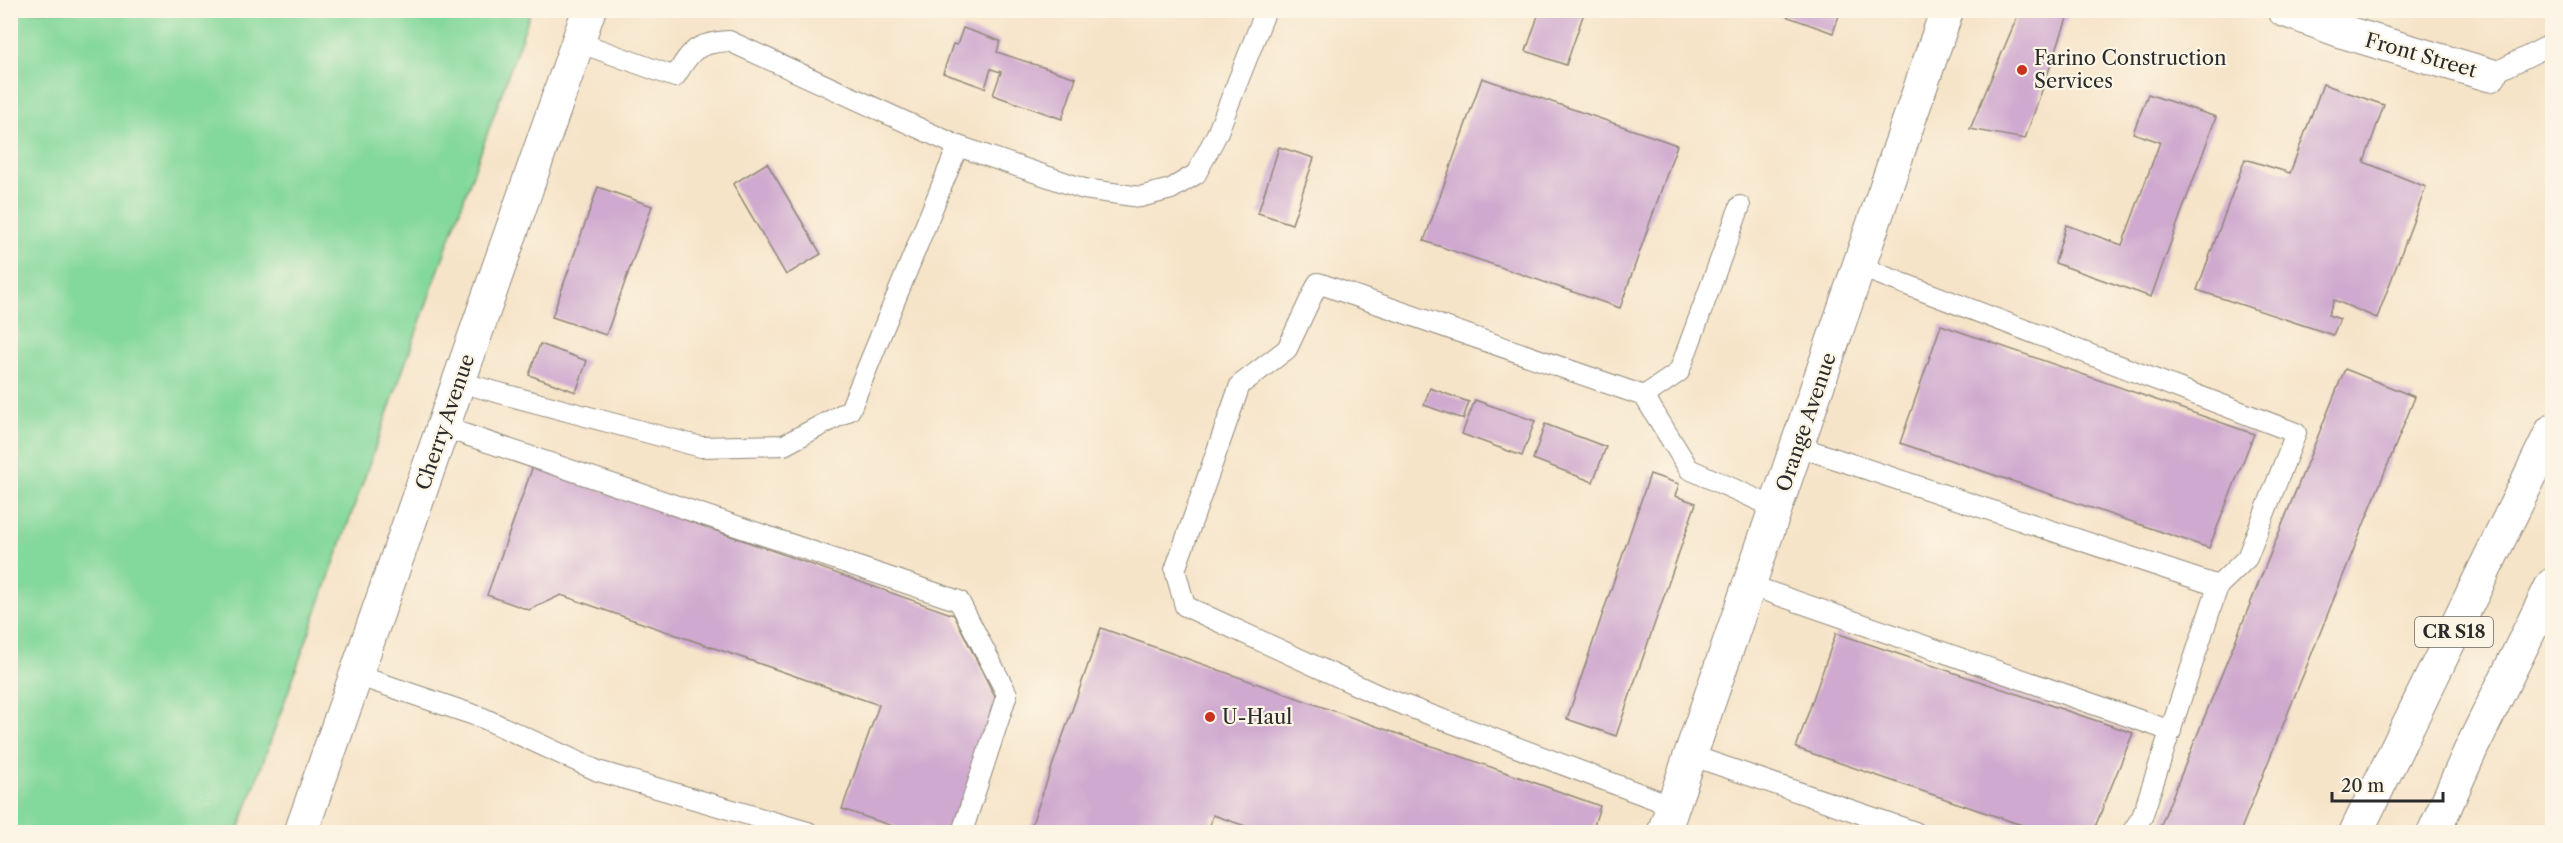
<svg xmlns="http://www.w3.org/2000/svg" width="2563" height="843" font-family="'Libre Caslon Text',serif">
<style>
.green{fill:#83d89b;stroke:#578263;stroke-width:1.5}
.building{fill:#cfa9cf}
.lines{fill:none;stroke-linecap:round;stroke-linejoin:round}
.lane-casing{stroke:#90887a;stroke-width:22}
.street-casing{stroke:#90887a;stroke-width:35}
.primary-casing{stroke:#90887a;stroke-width:35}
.lane{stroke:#fff;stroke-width:20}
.street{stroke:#fff;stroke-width:33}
.primary{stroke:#fff;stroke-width:33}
.poi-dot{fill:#c8321e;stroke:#fcf5e5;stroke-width:2}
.labels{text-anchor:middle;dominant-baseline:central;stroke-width:4.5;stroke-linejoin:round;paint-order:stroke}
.shield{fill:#fcf5e5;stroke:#6a6863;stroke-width:1.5}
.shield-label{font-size:18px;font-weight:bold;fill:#2b2b2b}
.street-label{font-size:20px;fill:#2b2b2b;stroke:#fcf5e5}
.poi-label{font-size:20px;fill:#2b2b2b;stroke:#fcf5e5;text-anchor:start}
</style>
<rect width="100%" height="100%" fill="#fcf5e5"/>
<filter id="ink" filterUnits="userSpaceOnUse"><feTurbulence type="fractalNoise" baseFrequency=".0167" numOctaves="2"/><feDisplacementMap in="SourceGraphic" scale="12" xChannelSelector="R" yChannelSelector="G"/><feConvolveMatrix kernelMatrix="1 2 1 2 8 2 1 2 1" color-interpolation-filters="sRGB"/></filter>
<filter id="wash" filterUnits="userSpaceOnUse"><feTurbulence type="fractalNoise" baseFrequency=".008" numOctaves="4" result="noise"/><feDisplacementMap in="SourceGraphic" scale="24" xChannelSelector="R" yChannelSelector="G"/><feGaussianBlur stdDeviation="1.35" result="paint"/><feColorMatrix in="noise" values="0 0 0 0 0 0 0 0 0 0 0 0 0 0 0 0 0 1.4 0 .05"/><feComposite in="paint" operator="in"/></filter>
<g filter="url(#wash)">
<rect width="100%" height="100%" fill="#f6e4c9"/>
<!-- green -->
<path class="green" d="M10 11H531L238 832H11Z"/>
<g id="blocks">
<!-- building -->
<g class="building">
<path d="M1540 10H1585L1566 65 1526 51Z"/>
<path d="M1769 10H1841L1833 33Z"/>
<path d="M2020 10H2070L2025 139 1970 129Z"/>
<path d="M963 28 1000 41 997 52 1076 78 1062 119 993 95 1001 72 991 69 985 88 943 73 953 44 957 45Z"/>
<path d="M1482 78 1677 145 1620 308 1424 241Z"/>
<path d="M2323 84 2384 105 2364 162 2426 187 2377 318 2334 300 2328 315 2340 319 2333 335 2197 290 2245 159 2290 173Z"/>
<path d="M2148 94 2216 117 2151 297 2055 263 2066 225 2122 245 2160 142 2133 133Z"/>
<path d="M1279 147 1314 158 1292 224 1258 213Z"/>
<path d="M767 163 821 254 786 275 733 184Z"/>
<path d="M598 187 652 206 606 335 552 317Z"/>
<path d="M1941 325 2254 434 2209 548 1900 443Z"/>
<path d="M540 344 587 361 576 392 529 375Z"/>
<path d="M2345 369 2415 397 2240 832H2158Z"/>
<path d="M1430 388 1469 402 1463 419 1424 405Z"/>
<path d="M1475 400 1535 421 1522 456 1462 434Z"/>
<path d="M1545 424 1606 447 1593 482 1533 459Z"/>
<path d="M533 466 954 615 997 701 954 827 945 832H910L842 809 879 705 561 595 529 610 487 595Z"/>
<path d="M1650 474 1679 484 1675 496 1696 503 1616 736 1567 719Z"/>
<path d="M1101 628 1600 806 1592 832H1263L1213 815 1208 832H1029Z"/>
<path d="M1836 633 2133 733 2093 832H2042L1796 748Z"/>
</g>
</g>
</g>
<g filter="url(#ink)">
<use href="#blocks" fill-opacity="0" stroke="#90887a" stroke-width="1.5"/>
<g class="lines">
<defs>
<g id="lane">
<path d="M578 42 675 77C691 50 696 43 729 41L958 146 1084 189 1140 197 1171 189 1196 174 1217 134 1266 10"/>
<path d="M2490 75 2552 44"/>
<path d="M459 382 701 447 784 445 850 410 958 146"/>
<path d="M1644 396 1679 372 1740 206"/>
<path d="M443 427 959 601 1007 694 962 832"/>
<path d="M1797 446 2218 586 2247 558 2296 433 1860 267"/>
<path d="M1749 585 2171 731"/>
<path d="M356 675 483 718 598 771 808 832"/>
<path d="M1690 755 1915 832"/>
<path d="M1673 806 1380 696 1185 606 1175 570 1240 385 1287 349 1318 283 1644 396 1689 469 1776 508"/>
<path d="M2132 832 2142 817 2218 586"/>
</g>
<g id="street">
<path d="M2284 10 2344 32 2490 75"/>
<path d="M301 832 589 10"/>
<path d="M1664 832 1947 10"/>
</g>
<g id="primary">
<path d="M2356 832 2552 431"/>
<path d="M2434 832 2471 749 2552 585"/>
</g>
</defs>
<!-- lane casing -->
<use href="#lane" class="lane-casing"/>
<!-- street casing -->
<use href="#street" class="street-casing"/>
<!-- primary casing -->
<use href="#primary" class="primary-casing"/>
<!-- lane -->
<use href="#lane" class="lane"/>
<!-- street -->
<use href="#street" class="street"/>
<!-- primary -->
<use href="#primary" class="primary"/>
</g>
</g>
<!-- markers -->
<g class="poi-dot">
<circle cx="2022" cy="70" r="6"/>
<circle cx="1210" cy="717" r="6"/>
</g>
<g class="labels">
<!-- shield labels -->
<rect class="shield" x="2415" y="617" width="78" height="30" rx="4.5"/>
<g class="shield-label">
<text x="2454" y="632">CR S18</text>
</g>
<!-- street labels -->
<g class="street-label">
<text transform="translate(2421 55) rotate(16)">Front Street</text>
<text transform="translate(445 422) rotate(-71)">Cherry Avenue</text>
<text transform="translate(1806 422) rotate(-71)">Orange Avenue</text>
</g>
<!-- poi labels -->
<g class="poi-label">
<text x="2034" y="58">Farino Construction<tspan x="2034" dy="23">Services</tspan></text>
<text x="1222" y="717">U-Haul</text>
</g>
</g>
<!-- margin -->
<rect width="2563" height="843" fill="none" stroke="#fcf5e5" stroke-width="36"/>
<!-- scale -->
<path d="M2332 792v9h111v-9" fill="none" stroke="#2b2b2b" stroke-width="3"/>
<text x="2341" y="792" font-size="18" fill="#2b2b2b" stroke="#fcf5e5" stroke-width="4.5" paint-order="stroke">20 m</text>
</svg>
